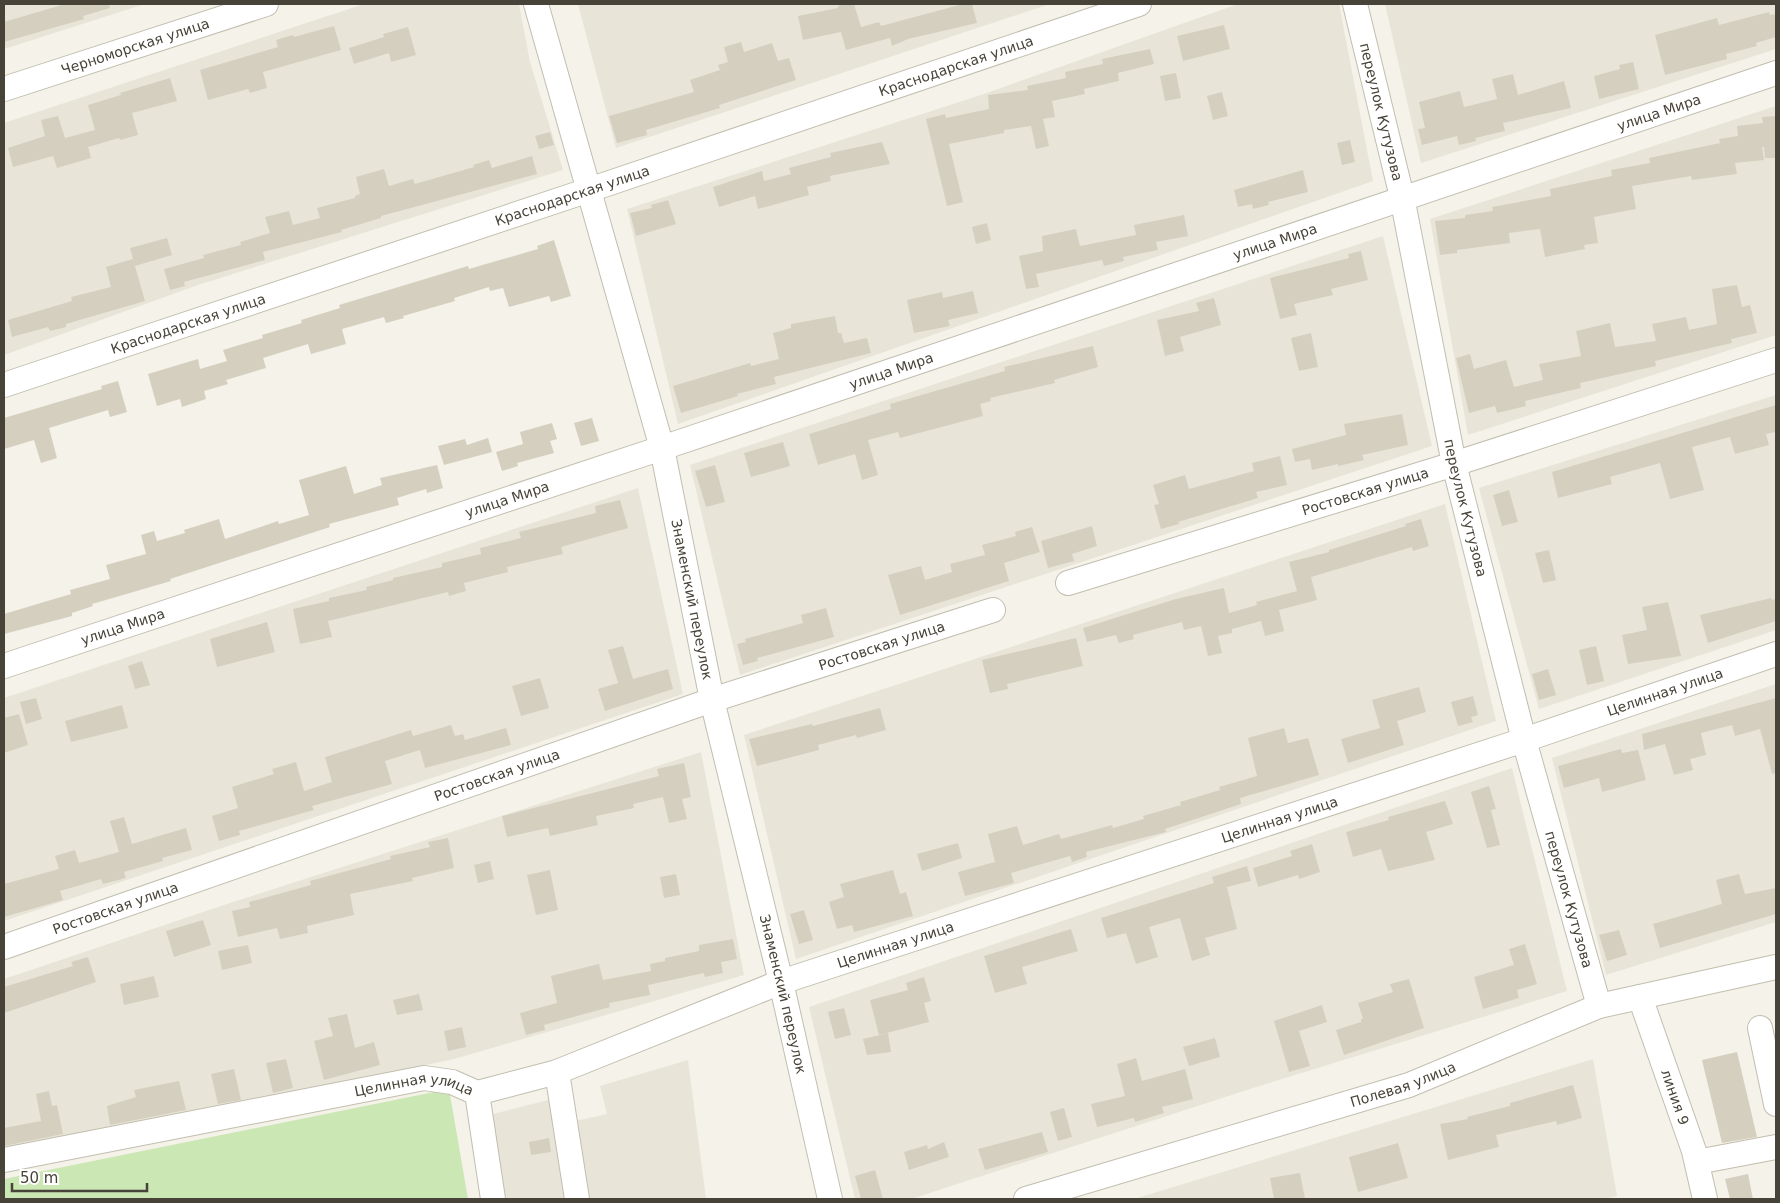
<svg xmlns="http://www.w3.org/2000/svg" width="1780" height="1203" font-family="'DejaVu Sans',sans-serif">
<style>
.residential{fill:#e8e5d8}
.green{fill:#cae7b4}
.building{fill:#d5cfbf}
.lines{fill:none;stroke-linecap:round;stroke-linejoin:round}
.minor-casing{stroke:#c2beaf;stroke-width:26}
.minor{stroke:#fff;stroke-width:24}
.labels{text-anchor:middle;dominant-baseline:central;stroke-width:4.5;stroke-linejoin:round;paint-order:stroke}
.street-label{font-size:14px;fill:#484338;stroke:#fff}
</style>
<rect width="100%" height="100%" fill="#f4f2e9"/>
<!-- residential -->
<g class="residential">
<path d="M4 4H145L4 49Z"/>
<path d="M364 4H519L530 62 563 170 198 285 4 355V123Z"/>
<path d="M578 4H1050L616 148Z"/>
<path d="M1238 4H1339L1373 181 678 424 627 209 981 95Z"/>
<path d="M1385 4H1776V49L1421 163Z"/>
<path d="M1776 106V335L1468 435 1430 219Z"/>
<path d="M1383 236 1432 446 740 675 690 465Z"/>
<path d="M1776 395V630L1539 709 1479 488Z"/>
<path d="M638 488 683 694 4 921V698Z"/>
<path d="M1445 504 1496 721 796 959 744 735Z"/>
<path d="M1776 684V922L1606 975 1552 758Z"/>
<path d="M701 752 744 975 454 1059 4 1155V979L233 902Z"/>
<path d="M1512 768 1567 991 1253 1088 911 1199H855L809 1007Z"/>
<path d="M1593 1059 1617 1196 1603 1199H1134Z"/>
<path d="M688 1060 706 1199H584L571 1122 607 1114 600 1086Z"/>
<path d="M556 1098 572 1199H505L489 1115Z"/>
</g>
<!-- green -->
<path class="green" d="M449 1089 468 1199H4V1179Z"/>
<!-- building -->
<g class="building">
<path d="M65 4H109L110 8 83 16 84 19 4 42V22Z"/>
<path d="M846 4H854L861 27 879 22 881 26 963 4H972L977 23 908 39 892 46 890 38 846 50 841 32 803 40 798 16 838 8V6Z"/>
<path d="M1769 12 1770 15 1776 14V37L1756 43 1757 46 1726 54 1727 59 1665 75 1655 35 1717 18 1719 25Z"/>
<path d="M1224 25 1230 49 1183 61 1177 36Z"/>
<path d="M334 26 341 50 263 72 267 88 250 93 248 89 208 100 200 70 278 47 276 40 293 35 294 37Z"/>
<path d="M408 27 416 55 391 62 389 53 354 64 349 48 384 37 383 34Z"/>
<path d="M741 42 744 52 772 43 778 61 789 58 796 80 719 105 720 108 646 130 647 135 617 143 609 116 694 92 690 80 720 70 718 65 728 62 724 47Z"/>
<path d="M1150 49 1154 64 1118 73 1119 81 1084 89 1085 94 1052 101 1055 117 1043 119 1049 146 1036 149 1031 126 1004 130V133L949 144 963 202 947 206 926 119 945 114 946 118 989 109 988 95 1028 90 1027 86 1066 78 1065 72 1103 64 1102 59Z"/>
<path d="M1633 62 1639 89 1599 99 1594 76 1620 69 1619 65Z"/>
<path d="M1176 73 1181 98 1165 101 1160 76Z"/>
<path d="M1513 74 1518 95 1564 81 1571 108 1503 123 1505 131 1475 138 1476 141 1459 145 1457 136 1422 145 1418 129 1425 128 1419 102 1460 91 1464 107 1497 99 1492 79Z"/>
<path d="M170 78 177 101 132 113 138 135 120 140 119 138 88 147 91 158 57 168 53 156 13 167 8 148 45 136 41 120 58 116 65 138 95 130 88 105 121 95 120 93Z"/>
<path d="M1222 92 1228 116 1213 120 1207 96Z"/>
<path d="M1776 116V158H1765L1764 147H1762L1764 160 1735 163 1737 174 1692 180 1691 176 1632 186 1636 209 1594 217 1598 243 1584 245 1585 249 1545 257 1540 229 1509 233 1510 243 1457 250V253L1440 255 1435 221 1465 218V215L1493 211 1492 207 1551 196 1550 189 1612 176 1611 170 1650 163 1649 158 1720 143 1719 139 1738 136 1737 126 1763 123 1762 117Z"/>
<path d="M550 132 554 145 539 149 535 136Z"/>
<path d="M1350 140 1355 162 1342 165 1337 143Z"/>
<path d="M882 142 890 164 830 176 831 181 807 187 809 195 758 209 755 196 719 207 713 187 762 171 764 181 791 174 789 168 831 157 830 153Z"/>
<path d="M532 156 537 174 381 216V218L341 230 342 232 263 252 265 260 184 282 185 286 170 290 164 269 204 258 203 255 241 245 240 242 270 233 265 217 289 211 293 225 320 218 317 208 355 198V196L360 194 356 177 384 169 389 186 413 179 415 184 474 167 473 165 489 160 492 168Z"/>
<path d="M1303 170 1308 192 1268 202 1269 205 1253 209 1252 204 1238 207 1234 190Z"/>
<path d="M668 200 676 224 636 236 630 213 652 208 651 205Z"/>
<path d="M1184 215 1188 236 1156 242 1158 250 1123 257 1124 261 1104 266 1102 260 1036 274 1039 287 1026 289 1019 256 1043 251 1042 236 1076 229 1080 246 1136 235 1134 225Z"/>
<path d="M987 223 991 240 976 244 972 227Z"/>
<path d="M167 238 172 255 135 266 130 248Z"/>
<path d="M554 240 571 296 551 302 549 296 509 307 503 288 490 291 489 287 454 298 455 301 403 316 404 318 386 323 384 317 342 329 346 344 311 354 308 344 263 358 266 368 226 380 228 384 204 391 206 399 182 407 180 399 157 406 148 374 198 359 200 369 227 361 223 350 263 338 262 335 302 323 301 320 340 308 339 305 468 266 469 269 538 249 537 246Z"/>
<path d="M1361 251 1368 280 1331 289 1333 295 1294 304 1297 315 1280 319 1270 278 1349 258 1348 254Z"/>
<path d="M133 259 145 301 66 324V327L50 331 48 327 12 337 8 320 72 301 71 297 111 287 106 267Z"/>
<path d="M1737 285 1742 307 1750 305 1757 333 1731 339 1732 343 1655 361 1656 366 1580 383 1581 388 1525 401 1526 406 1497 413 1495 406 1469 413 1456 358 1470 354 1474 369 1506 360 1514 387 1543 380 1539 364 1581 356 1576 331 1610 323 1615 347 1656 341 1652 324 1686 317 1689 330 1717 324 1712 289Z"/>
<path d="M973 291 978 313 948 320 950 326 914 333 907 300 942 292 943 298Z"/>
<path d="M1214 298 1221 325 1180 337 1184 351 1165 356 1157 320 1199 311 1196 303Z"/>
<path d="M835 316 838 333H841L844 343 867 338 871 353 774 377 776 384 737 394 738 396 681 413 673 386 750 363 751 366 779 359 773 333 791 328V324Z"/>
<path d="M1311 333 1318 367 1299 371 1291 338Z"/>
<path d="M1093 346 1098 367 1054 380 1055 383 990 398 991 401 980 404 983 416 900 438 898 432 868 440 878 475 862 480 855 454 818 465 809 434 891 409 890 404 1005 371 1004 367Z"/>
<path d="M118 381 127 412 110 417 108 410 49 428 57 458 41 463 34 440 4 449V418L102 389 101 386Z"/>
<path d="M1776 405V432L1766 434 1769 445 1735 454 1730 437 1692 447 1704 490 1670 499 1660 463 1610 477 1612 484 1558 498 1552 472Z"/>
<path d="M1402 414 1408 445 1362 455 1364 460 1338 466V464L1312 470 1310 459 1295 462 1292 449 1346 435 1344 424Z"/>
<path d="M592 418 599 441 581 446 574 423Z"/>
<path d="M552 423 557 439 550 441 554 453 517 463 518 466 502 471 496 452 523 444 520 432Z"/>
<path d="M488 438 492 452 444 465 438 446 465 439 467 445Z"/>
<path d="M783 442 790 466 751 477 744 453Z"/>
<path d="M1280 456 1287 485 1256 492 1258 498 1178 522 1179 524 1161 529 1154 505 1159 504 1153 485 1185 475 1189 489 1254 471 1252 463Z"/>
<path d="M437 465 443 488 427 493 426 489 397 498 399 505 329 524 330 527 170 579 171 581 92 604 93 606 72 613V616L4 634V614L71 594 70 590 110 579 106 565 146 554 141 535 154 531 157 541 185 533 184 530 219 519 225 539 278 521 279 524 309 515 299 480 346 466 354 494 382 485 380 478Z"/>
<path d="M715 465 725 502 706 507 695 471Z"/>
<path d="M1509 490 1518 522 1502 526 1493 495Z"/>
<path d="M620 500 628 528 561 547 563 554 507 567 508 572 464 583 466 591 449 596 448 592 328 621 332 637 300 644 293 609 329 601V598L367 590 366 587 393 580V578L442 567V563L481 554 480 548 521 538 519 532 596 513 595 506Z"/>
<path d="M1421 519 1429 546 1413 551 1412 547 1311 577 1317 600 1279 610 1284 631 1265 636 1261 621 1232 629V633L1218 636 1222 653 1208 656 1201 626 1184 630 1182 622 1133 635 1134 639 1119 643 1116 635 1087 642 1083 628 1176 599 1224 588 1229 613 1257 605 1256 602 1297 591 1289 562 1329 552V550L1406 526 1405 524Z"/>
<path d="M1092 526 1097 546 1072 554 1074 561 1048 568 1041 541Z"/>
<path d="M1032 527 1040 552 1004 563 1009 581 900 615 888 575 921 566 925 580 952 572 950 564 985 555 982 545 1016 536 1015 532Z"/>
<path d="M1549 550 1556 580 1543 583 1535 553Z"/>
<path d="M1771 598 1772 600 1776 599V621L1708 643 1700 615Z"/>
<path d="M1668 602 1681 656 1628 664 1622 635 1647 630 1642 607Z"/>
<path d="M826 608 834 637 757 658 758 661 743 665 737 644 746 642 745 639 803 623 801 615Z"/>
<path d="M267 622 275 652 217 667 210 639Z"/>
<path d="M1076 638 1083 666 1007 684 1008 689 990 693 982 660Z"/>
<path d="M623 646 633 679 668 669 673 689 605 711 598 689 618 683 608 650Z"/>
<path d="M1596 646 1604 681 1587 685 1579 650Z"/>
<path d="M142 661 150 685 135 689 128 666Z"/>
<path d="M1548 669 1556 695 1539 700 1532 674Z"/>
<path d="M540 678 549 708 521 716 512 686Z"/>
<path d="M1419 687 1426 712 1397 721 1404 745 1348 763 1341 739 1380 728 1372 700Z"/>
<path d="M1473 696 1478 715 1471 717 1473 722 1458 726 1451 702Z"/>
<path d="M36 698 42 719 26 724 20 702Z"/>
<path d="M1776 698V773L1772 774 1760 729 1735 736 1732 725 1701 733 1706 755 1690 759 1693 770 1674 775 1665 744 1644 750 1642 734Z"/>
<path d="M122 705 128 728 71 742 65 721Z"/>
<path d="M880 708 886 730 857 738 856 735 818 745 819 750 757 766 749 739 812 724 813 726Z"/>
<path d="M19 714 28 745 4 753V718Z"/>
<path d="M451 725 455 736 463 734 465 740 506 728 511 745 425 768 420 750 385 761 392 784 312 806 314 810 239 831 240 835 219 841 212 816 238 808 232 787 274 774 272 769 296 762 304 791 332 782 325 757 411 730 413 736Z"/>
<path d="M1284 728 1288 743 1308 738 1319 775 1240 798 1241 804 1165 829 1166 832 1086 852 1087 857 1072 862 1070 856 1011 873 1014 883 965 896 958 872 995 862 988 834 1017 826 1023 845 1059 834 1061 839 1112 825 1113 828 1144 819 1143 816 1181 805 1180 802 1220 790 1219 787 1257 776 1248 738Z"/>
<path d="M1621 749 1622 753 1638 750 1646 780 1602 792 1599 778 1564 788 1558 766Z"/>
<path d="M684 763 691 797 682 799 687 819 669 823 663 797 633 804 634 808 596 816 598 825 550 836 548 828 507 837 502 816 659 776 657 769Z"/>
<path d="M1489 786 1496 809 1491 810 1500 845 1487 848 1471 792Z"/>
<path d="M1445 801 1453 824 1426 832 1435 860 1388 871 1381 849 1353 857 1346 832 1389 820 1388 817Z"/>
<path d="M124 817 132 844 186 828 192 850 162 858 163 861 124 872 126 878 103 884 101 879 60 891 63 900 4 917V884L59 869 55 856 75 850 79 863 119 852 110 821Z"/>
<path d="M448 838 454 868 412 878 413 881 350 894 354 915 307 926 308 933 280 939 277 928 238 937 232 911 250 907 249 902 311 885 310 881 391 859 390 856 430 847 428 842Z"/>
<path d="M958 843 962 858 922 871 917 854Z"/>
<path d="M1312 844 1320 872 1299 879 1298 875 1258 887 1253 868 1292 856 1290 851Z"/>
<path d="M490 861 494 879 478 883 474 865Z"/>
<path d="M1247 866 1251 881 1227 887 1237 929 1205 938 1210 955 1192 961 1180 918 1149 927 1158 957 1136 964 1126 933 1107 938 1101 918 1214 883 1212 877Z"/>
<path d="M550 870 558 910 536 915 527 875Z"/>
<path d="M893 870 900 894 906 892 913 916 854 932 852 925 837 929 829 902 844 897 840 884Z"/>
<path d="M676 874 680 895 664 898 660 877Z"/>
<path d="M1739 874 1745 894 1776 888V914L1660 948 1653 924 1722 904 1716 880Z"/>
<path d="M804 910 813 940 799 944 790 914Z"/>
<path d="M203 920 211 945 174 957 166 931Z"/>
<path d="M1071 929 1078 951 1022 967 1027 984 995 993 984 956Z"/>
<path d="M1619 930 1627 955 1607 961 1599 935Z"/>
<path d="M733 939 737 959 721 962 723 973 705 977 704 973 648 985 650 995 609 1003 610 1007 544 1025 545 1030 526 1035 520 1013 557 1003 551 976 599 964 603 980 651 971 650 964 665 961V958L699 951V945Z"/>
<path d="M1525 944 1537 984 1517 990 1519 998 1483 1009 1474 977 1514 965 1509 949Z"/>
<path d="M248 945 252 963 222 970 218 951Z"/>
<path d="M88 957 96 982 4 1013V987L73 966 71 962Z"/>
<path d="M154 976 159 997 124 1005 120 984Z"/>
<path d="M924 977 931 1001 924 1003 929 1022 879 1035 870 1000 908 990 906 983Z"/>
<path d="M1409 979 1424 1028 1344 1055 1336 1030 1361 1022V1019H1363L1358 1003 1393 992 1390 984Z"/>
<path d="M419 994 423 1010 397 1015 393 1000Z"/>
<path d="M1322 1005 1327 1022 1299 1031 1310 1066 1289 1072 1274 1021Z"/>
<path d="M844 1008 851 1035 835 1039 828 1012Z"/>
<path d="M347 1014 355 1048 374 1042 380 1065 324 1080 314 1041 333 1036 328 1018Z"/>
<path d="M462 1027 466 1047 448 1051 444 1031Z"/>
<path d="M888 1033 891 1052 867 1055 863 1039Z"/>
<path d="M1215 1038 1220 1057 1189 1066 1183 1047Z"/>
<path d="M1737 1052 1757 1137 1722 1143 1702 1060Z"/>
<path d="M1136 1058 1142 1081 1185 1069 1193 1099 1162 1107 1164 1113 1135 1122 1134 1118 1097 1127 1091 1104 1125 1096 1117 1064Z"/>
<path d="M286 1059 293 1088 273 1093 266 1063Z"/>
<path d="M234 1069 241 1100 218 1104 211 1074Z"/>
<path d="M179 1081 186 1110 110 1125 107 1106 136 1097 134 1090Z"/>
<path d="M1573 1085 1582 1118 1557 1125 1556 1121 1496 1135 1499 1147 1448 1160 1440 1124 1468 1119 1467 1117 1510 1106V1103Z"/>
<path d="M49 1091 52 1106 57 1105 63 1134 4 1146V1128L41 1121 36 1094Z"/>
<path d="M1064 1108 1072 1137 1058 1141 1050 1112Z"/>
<path d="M1042 1132 1048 1152 985 1170 978 1149Z"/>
<path d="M549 1138 551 1152 531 1155 529 1142Z"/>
<path d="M944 1142 949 1157 909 1170 904 1152 927 1145 928 1149Z"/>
<path d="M1398 1143 1408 1178 1358 1192 1349 1157Z"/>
<path d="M875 1170 883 1199H861L855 1176Z"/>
<path d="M1300 1173 1305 1199H1274L1270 1178Z"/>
<path d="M1748 1174 1753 1199H1730L1725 1179Z"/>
</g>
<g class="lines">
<defs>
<g id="minor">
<path id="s1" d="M536 4 662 448 712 700 781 982 830 1199"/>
<path id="s2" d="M1355 4 1402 197 1454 464 1524 740 1599 1006"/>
<path id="s3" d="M4 89 266 4"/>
<path id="s4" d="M4 385 589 190 1139 4"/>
<path id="s5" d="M1068 583 1454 464 1776 360"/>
<path id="s6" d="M4 666 662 448 1776 73"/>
<path id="s7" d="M4 947 712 700 993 610"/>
<path id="s8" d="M1640 997 1694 1151 1705 1199"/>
<path d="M1760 1028 1776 1104"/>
<path d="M557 1072 577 1199"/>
<path d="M477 1093 493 1199"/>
<path id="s9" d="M4 1160 424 1078 452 1082 477 1093 557 1072 781 982 1524 740 1776 654"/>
<path d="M1697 1162 1776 1147"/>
<path id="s10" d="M1026 1199 1409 1085 1599 1006 1776 967"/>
</g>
</defs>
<!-- minor casing -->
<use href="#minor" class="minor-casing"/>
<!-- minor -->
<use href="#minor" class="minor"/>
</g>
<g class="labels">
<!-- street labels -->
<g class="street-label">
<text stroke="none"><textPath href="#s3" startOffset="138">Черноморская улица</textPath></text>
<text stroke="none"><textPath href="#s4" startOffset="1004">Краснодарская улица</textPath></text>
<text stroke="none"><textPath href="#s2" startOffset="111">переулок Кутузова</textPath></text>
<text stroke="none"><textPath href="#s6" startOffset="1745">улица Мира</textPath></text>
<text stroke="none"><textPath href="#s4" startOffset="599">Краснодарская улица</textPath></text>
<text stroke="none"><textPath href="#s6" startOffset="1340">улица Мира</textPath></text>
<text stroke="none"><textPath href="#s4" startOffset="194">Краснодарская улица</textPath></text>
<text stroke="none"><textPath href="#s6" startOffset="935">улица Мира</textPath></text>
<text stroke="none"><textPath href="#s5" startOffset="311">Ростовская улица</textPath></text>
<text stroke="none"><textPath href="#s6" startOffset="530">улица Мира</textPath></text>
<text stroke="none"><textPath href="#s2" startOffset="516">переулок Кутузова</textPath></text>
<text stroke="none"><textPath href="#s1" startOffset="616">Знаменский переулок</textPath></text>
<text stroke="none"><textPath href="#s6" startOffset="125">улица Мира</textPath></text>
<text stroke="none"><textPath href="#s7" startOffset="928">Ростовская улица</textPath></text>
<text stroke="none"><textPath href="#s9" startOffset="1738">Целинная улица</textPath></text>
<text stroke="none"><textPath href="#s7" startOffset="522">Ростовская улица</textPath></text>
<text stroke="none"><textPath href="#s9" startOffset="1332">Целинная улица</textPath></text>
<text stroke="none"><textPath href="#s2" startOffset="921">переулок Кутузова</textPath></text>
<text stroke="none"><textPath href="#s7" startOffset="118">Ростовская улица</textPath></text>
<text stroke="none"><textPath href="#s9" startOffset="928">Целинная улица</textPath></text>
<text stroke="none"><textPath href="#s1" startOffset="1021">Знаменский переулок</textPath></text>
<text stroke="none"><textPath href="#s10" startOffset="394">Полевая улица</textPath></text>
<text stroke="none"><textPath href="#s9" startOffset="418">Целинная улица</textPath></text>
<text stroke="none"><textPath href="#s8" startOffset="106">линия 9</textPath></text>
</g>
</g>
<!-- border -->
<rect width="1780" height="1203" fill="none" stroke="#484338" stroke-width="10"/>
<!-- scale -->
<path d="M12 1183v8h135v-8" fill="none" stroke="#484338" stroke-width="2.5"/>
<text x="20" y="1183" font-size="15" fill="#484338" stroke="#ffffff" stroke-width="4" paint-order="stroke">50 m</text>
</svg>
